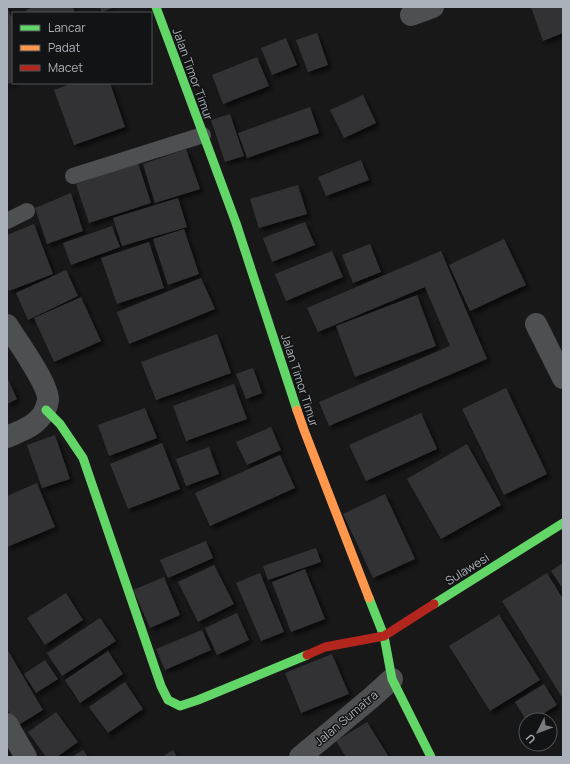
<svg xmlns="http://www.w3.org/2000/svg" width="570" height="764" font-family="Manrope,sans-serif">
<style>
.building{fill:#333334;filter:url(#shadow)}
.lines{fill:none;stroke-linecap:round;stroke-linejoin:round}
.lane{stroke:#4d4f51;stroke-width:16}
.street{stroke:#4d4f51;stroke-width:22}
.fast{stroke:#63d668;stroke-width:9}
.slow{stroke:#ff974d;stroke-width:9}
.jam{stroke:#b3261e;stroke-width:9}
.labels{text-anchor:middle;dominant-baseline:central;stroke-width:3;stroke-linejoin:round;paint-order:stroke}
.street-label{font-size:12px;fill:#abb1b8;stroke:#121314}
</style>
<defs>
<filter id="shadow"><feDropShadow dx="3.5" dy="3.5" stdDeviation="2" flood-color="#0009"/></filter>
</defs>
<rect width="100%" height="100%" fill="#181818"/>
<!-- building -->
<g class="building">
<path d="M34 7H73L75 13H27L26 10Z"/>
<path d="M100 7H115L102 12Z"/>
<path d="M531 7H563V33L543 41Z"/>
<path d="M7 8 13 20V82L7 84Z"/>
<path d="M317 33 328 65 308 72 296 40Z"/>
<path d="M286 38 297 65 272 75 261 48Z"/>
<path d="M257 57 269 86 223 104 212 75Z"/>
<path d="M73 83H110L125 127 74 145 54 90Z"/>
<path d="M363 95 376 123 344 138 330 110Z"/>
<path d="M310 107 319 133 247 158 238 133Z"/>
<path d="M230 114 244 156 225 162 211 120Z"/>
<path d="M186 149 200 189 155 203 143 164Z"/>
<path d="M361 160 369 180 326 196 318 177Z"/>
<path d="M138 163 151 203 89 223 76 184Z"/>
<path d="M298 185 307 214 259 228 250 199Z"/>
<path d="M71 193 83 231 47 244 35 208Z"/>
<path d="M178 198 187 227 122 246 113 218Z"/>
<path d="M305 222 315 245 272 262 263 238Z"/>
<path d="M34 224 53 274 9 291 7 285V235Z"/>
<path d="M112 226 120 247 71 265 63 243Z"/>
<path d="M184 229 199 274 168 285 153 239Z"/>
<path d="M504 239 526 285 470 311 449 265Z"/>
<path d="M149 242 164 288 117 304 101 258Z"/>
<path d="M370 244 381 272 353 283 342 255Z"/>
<path d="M332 251 343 277 286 301 275 274Z"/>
<path d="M441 251 487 359 329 426 319 402 450 346 425 287 318 332 307 308Z"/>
<path d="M66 270 78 296 28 320 16 293Z"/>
<path d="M201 278 215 309 129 344 117 312Z"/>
<path d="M417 295 436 346 355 377 336 326Z"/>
<path d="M81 297 101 341 54 362 34 318Z"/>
<path d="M217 334 231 373 156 400 141 362Z"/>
<path d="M253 368 262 393 246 399 236 374Z"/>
<path d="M7 377 17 399 7 404Z"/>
<path d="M234 384 247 419 186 441 173 406Z"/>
<path d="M506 388 547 474 504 495 462 409Z"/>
<path d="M145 408 157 438 109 456 98 425Z"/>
<path d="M421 413 437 449 366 481 349 445Z"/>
<path d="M271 427 281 450 247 465 236 442Z"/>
<path d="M55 435 70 479 42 488 27 445Z"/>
<path d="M162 443 180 489 128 509 110 464Z"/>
<path d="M467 444 501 505 441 539 407 479Z"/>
<path d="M209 447 219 474 186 486 176 459Z"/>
<path d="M280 455 295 488 210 526 195 493Z"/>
<path d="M37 483 55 527 7 547V496Z"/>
<path d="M385 494 415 559 373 578 343 514Z"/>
<path d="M206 541 213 558 168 578 160 560Z"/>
<path d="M316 548 321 562 268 580 263 566Z"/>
<path d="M563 563V589L551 571Z"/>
<path d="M214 565 234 604 198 622 178 582Z"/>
<path d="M305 569 325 619 291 632 272 582Z"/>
<path d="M260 573 284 632 261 641 236 583Z"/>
<path d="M547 573 563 599V699L502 601Z"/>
<path d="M164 577 180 615 150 628 133 590Z"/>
<path d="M66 593 83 620 45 645 27 618Z"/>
<path d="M237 613 249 640 217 655 205 628Z"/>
<path d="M499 615 540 680 490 711 449 646Z"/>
<path d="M100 618 116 641 62 676 47 653Z"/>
<path d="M202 630 211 650 165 670 156 649Z"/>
<path d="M7 649 43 710 17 726 7 709Z"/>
<path d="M108 651 123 674 80 703 65 680Z"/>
<path d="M332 654 349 694 301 713 285 673Z"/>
<path d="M45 660 58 679 36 693 24 674Z"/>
<path d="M125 682 143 709 108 733 89 707Z"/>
<path d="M544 684 557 705 533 720H526L515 702Z"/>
<path d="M56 712 78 742 57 757H46L28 732Z"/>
<path d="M367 722 389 757H346L336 741Z"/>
<path d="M83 750 88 757H72Z"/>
<path d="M173 750 177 757H162Z"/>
</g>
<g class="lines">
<!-- lane -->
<g class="lane">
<path d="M73 176 203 135"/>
<path d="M7 221 27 211"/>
</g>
<!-- street -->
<g class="street">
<path d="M411 15 433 7"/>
<path d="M536 324 563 378"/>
<path d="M7 325C16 339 49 385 48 400 47 407 44 414 39 419 31 428 18 432 7 437"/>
<path d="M7 724 26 757"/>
<path d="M300 757 371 698 392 679"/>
</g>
<!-- fast -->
<g class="fast">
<path d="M156 7 236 223 297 410"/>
<path d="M46 410 60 424 83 458 161 686 168 700 180 706 198 700 307 655"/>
<path d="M369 598 384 636 392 679 431 757"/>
<path d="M434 604 563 523"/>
</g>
<!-- slow -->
<path class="slow" d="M297 410 304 430 369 598"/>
<!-- jam -->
<path class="jam" d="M307 655 325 647 384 636 434 604"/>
</g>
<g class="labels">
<!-- street labels -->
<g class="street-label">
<text transform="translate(193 74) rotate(70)">Jalan Timor Timur</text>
<text transform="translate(300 380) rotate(72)">Jalan Timor Timur</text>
<text transform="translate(467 569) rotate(-32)">Sulawesi</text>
<text transform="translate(346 718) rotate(-40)">Jalan Sumatra</text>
</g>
</g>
<!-- border -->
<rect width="570" height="764" fill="none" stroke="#abb1b8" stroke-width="16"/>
<!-- legend -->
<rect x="12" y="12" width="140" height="72" fill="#121314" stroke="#4f5256"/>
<rect x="20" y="25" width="20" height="6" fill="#63d668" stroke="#4f5256"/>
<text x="48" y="32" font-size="12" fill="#abb1b8">Lancar</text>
<rect x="20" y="45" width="20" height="6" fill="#ff974d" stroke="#4f5256"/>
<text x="48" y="52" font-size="12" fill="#abb1b8">Padat</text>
<rect x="20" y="65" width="20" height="6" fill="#b3261e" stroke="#4f5256"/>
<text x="48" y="72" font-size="12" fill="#abb1b8">Macet</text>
<!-- north arrow -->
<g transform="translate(538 732) rotate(228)"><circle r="19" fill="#121314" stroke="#4f5256"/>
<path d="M0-3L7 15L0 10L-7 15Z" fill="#787b80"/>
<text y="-6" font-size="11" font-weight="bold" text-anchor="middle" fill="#abb1b8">U</text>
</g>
</svg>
